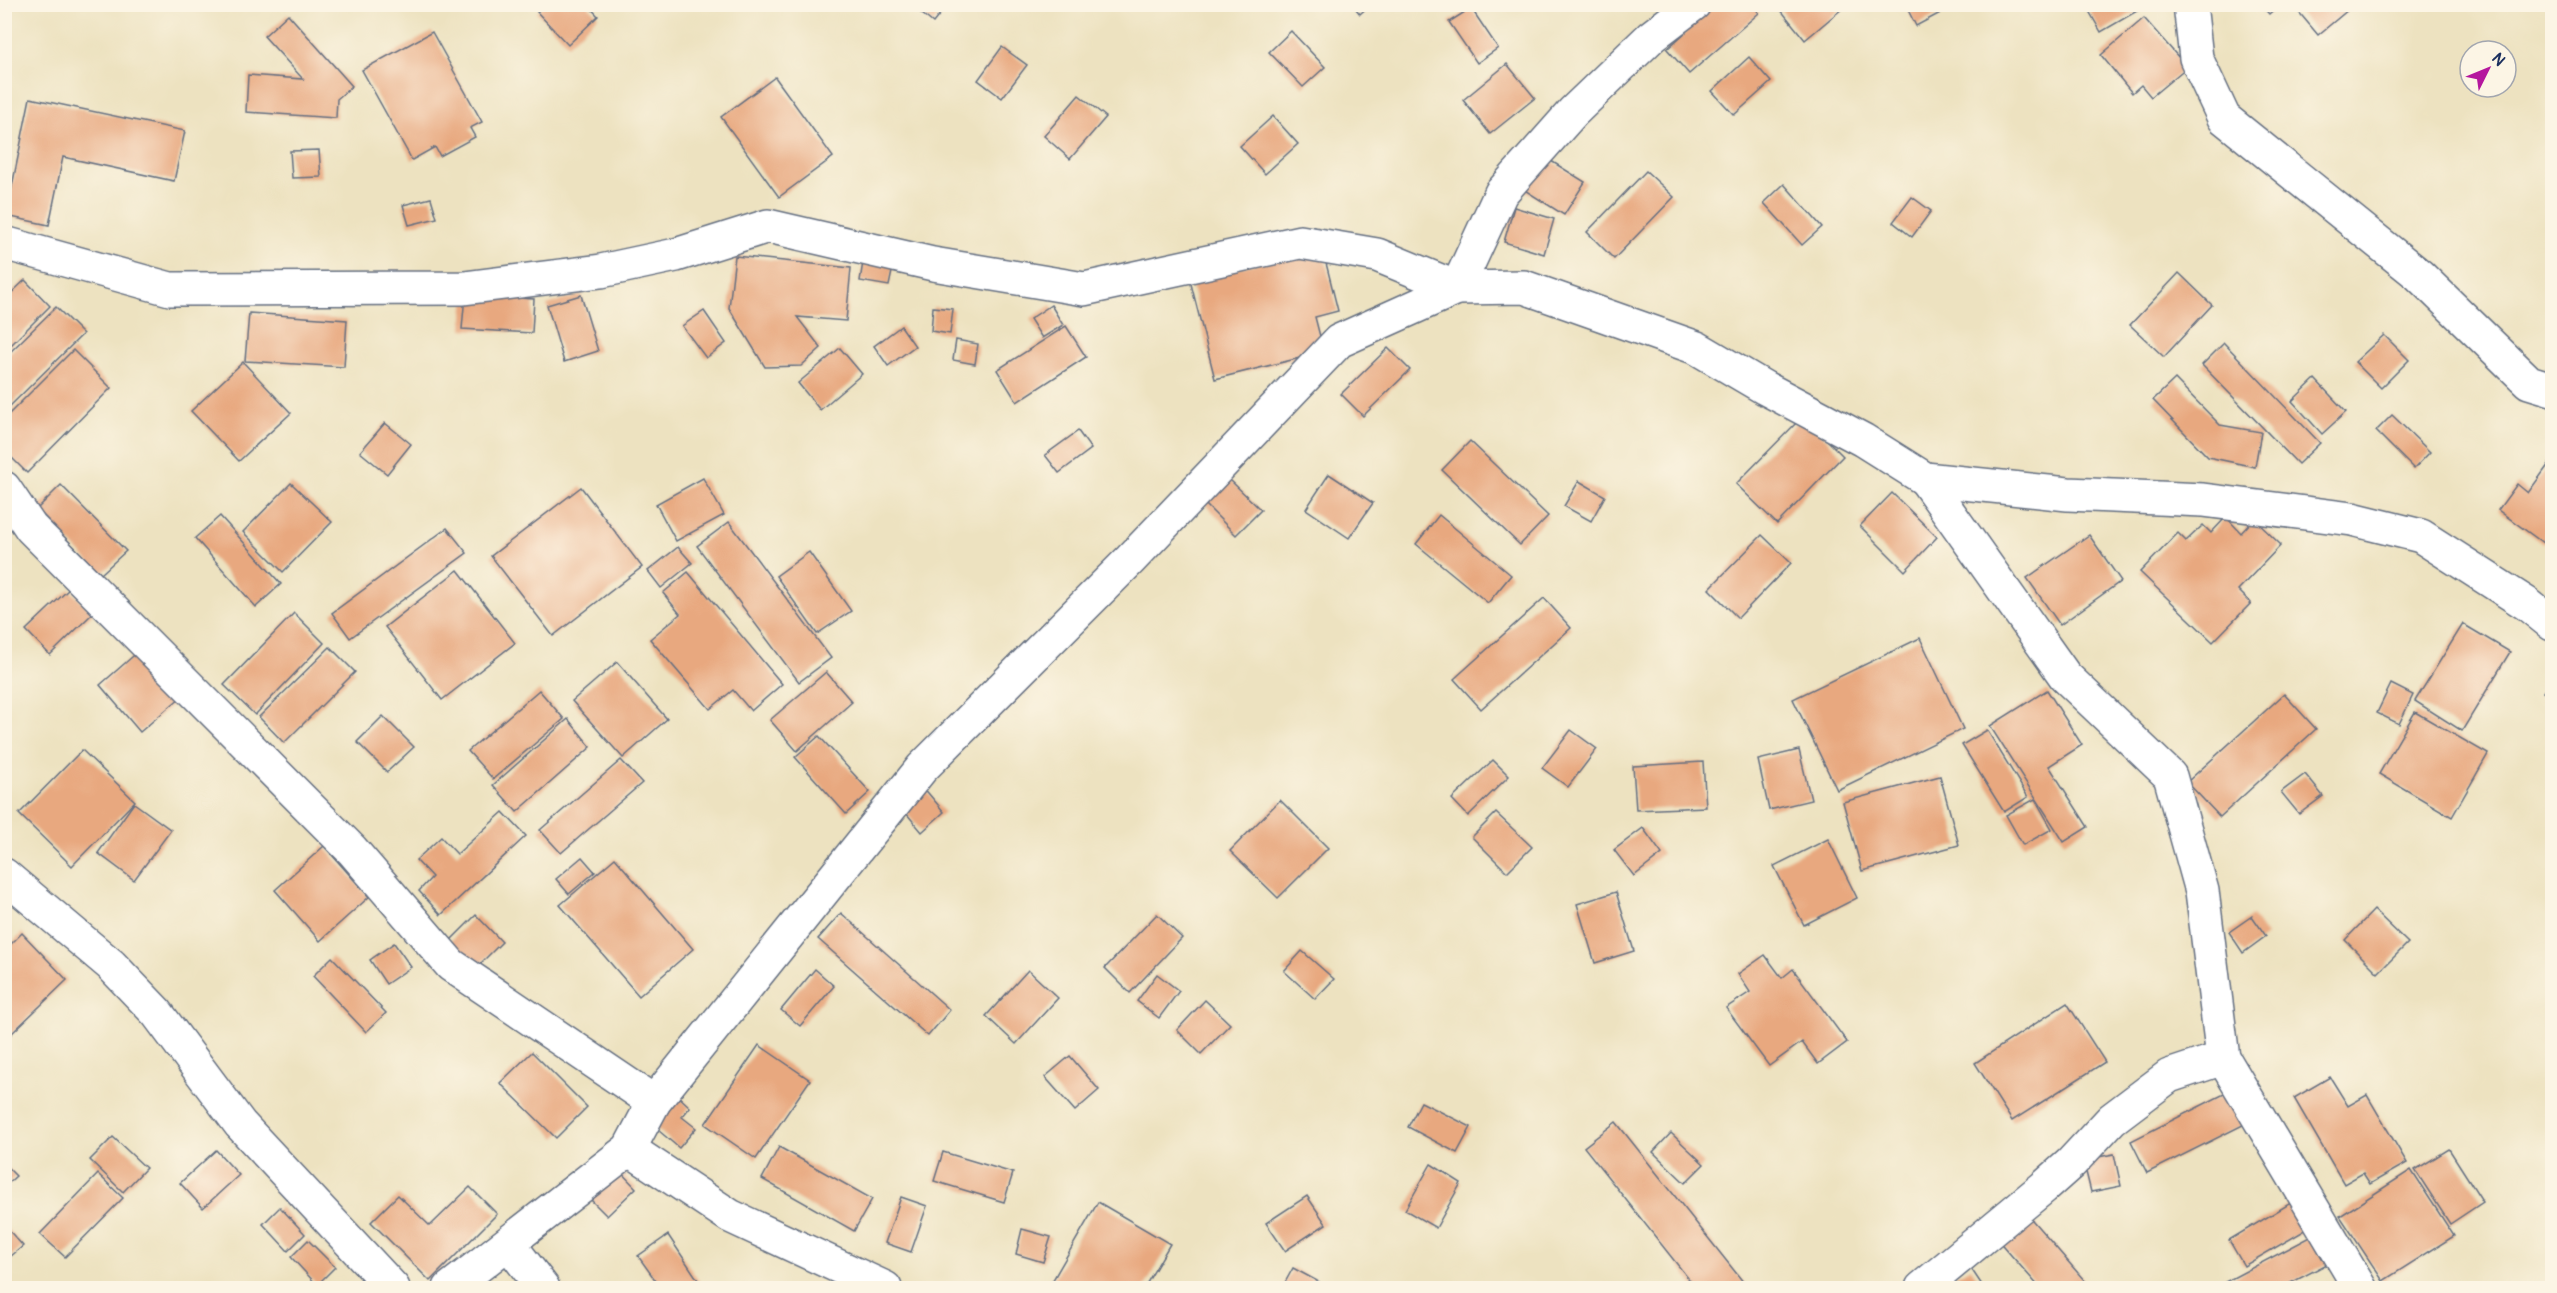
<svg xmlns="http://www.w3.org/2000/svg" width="2557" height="1293" font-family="Pangolin,sans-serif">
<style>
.building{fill:#e8a87f}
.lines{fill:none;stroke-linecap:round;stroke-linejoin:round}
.street-casing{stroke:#646e80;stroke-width:36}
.street{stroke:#fff;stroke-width:33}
</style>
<rect width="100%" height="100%" fill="#fcf5e5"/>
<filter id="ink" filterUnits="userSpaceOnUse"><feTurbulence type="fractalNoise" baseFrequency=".0167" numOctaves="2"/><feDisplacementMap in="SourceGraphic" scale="12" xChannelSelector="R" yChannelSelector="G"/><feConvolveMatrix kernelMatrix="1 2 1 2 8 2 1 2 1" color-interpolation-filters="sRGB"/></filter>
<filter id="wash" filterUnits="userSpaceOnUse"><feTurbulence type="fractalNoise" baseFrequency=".008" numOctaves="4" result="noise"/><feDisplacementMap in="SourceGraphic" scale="24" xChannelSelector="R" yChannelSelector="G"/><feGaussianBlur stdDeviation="1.35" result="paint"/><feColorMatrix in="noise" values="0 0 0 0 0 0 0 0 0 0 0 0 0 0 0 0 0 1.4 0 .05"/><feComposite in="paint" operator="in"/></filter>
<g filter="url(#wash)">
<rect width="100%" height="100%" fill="#ede2c0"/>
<g id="blocks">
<!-- building -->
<g class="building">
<path d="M545 4H587L598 16 568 45 537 12Z"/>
<path d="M910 4H948L933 23Z"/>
<path d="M1352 4H1371L1360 14Z"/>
<path d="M1709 4 1713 8 1717 4H1752L1759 13 1689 74 1667 49 1686 32 1682 27Z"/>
<path d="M1776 4H1842L1844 7 1805 40Z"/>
<path d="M1905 4H1957L1916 26Z"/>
<path d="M2085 4H2149L2101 32Z"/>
<path d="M2260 4H2280L2269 14Z"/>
<path d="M2292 4H2355L2318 35Z"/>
<path d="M1471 8 1498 48 1477 63 1449 22Z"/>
<path d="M288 14 352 86 337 99 336 118 246 112 248 75 303 79 264 36Z"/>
<path d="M2144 18 2187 67 2151 97 2141 85 2132 93 2101 55Z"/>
<path d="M1291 31 1325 67 1303 87 1269 52Z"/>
<path d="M432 32 482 122 470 128 475 137 440 156 435 147 412 160 362 70Z"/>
<path d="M1002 47 1027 65 1002 98 978 80Z"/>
<path d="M1749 57 1771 82 1734 115 1712 91Z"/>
<path d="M1507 64 1535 98 1490 134 1463 100Z"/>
<path d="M775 77 833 157 779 197 721 117Z"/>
<path d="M1079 95 1106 117 1070 159 1044 136Z"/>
<path d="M30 98 185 131 174 181 63 157 49 225 6 216Z"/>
<path d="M1273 116 1298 144 1265 174 1240 146Z"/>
<path d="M319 150 321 177 292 178 290 151Z"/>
<path d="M1543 156 1585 182 1564 215 1523 189Z"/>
<path d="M1646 171 1674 197 1614 259 1587 232Z"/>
<path d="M1784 184 1822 227 1802 245 1764 203Z"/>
<path d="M1912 197 1931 211 1912 237 1893 222Z"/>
<path d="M431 198 437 218 409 225 403 205Z"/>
<path d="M1514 207 1554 219 1544 254 1504 242Z"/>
<path d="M1322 247 1338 311 1315 317 1324 352 1215 379 1190 280Z"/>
<path d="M735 256 851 268 846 321 797 317 821 348 801 366 765 367 729 308Z"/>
<path d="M864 256 894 262 889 286 860 281Z"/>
<path d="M2179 273 2212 305 2164 357 2130 325Z"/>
<path d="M25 280 50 306 4 352V300Z"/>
<path d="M465 295 534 299 532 333 462 329Z"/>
<path d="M581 295 598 351 564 362 547 305Z"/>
<path d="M1051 305 1063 325 1042 338 1030 319Z"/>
<path d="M56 307 83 334 4 412V358Z"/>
<path d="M933 307 953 309 950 334 931 331Z"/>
<path d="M704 311 726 343 706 358 682 326Z"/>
<path d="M249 313 347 320 344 367 245 361Z"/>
<path d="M901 326 915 346 888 366 874 346Z"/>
<path d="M1066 326 1086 357 1017 402 997 370Z"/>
<path d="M2384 335 2409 360 2381 388 2355 362Z"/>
<path d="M956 340 978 344 975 364 953 360Z"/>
<path d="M2224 343 2320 443 2298 464 2202 365Z"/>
<path d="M840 348 862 374 820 410 798 383Z"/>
<path d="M1388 348 1410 370 1363 416 1341 394Z"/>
<path d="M73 350 111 388 27 473 4 450V419Z"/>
<path d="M243 362 291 413 239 461 191 411Z"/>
<path d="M2175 379 2220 425 2261 432 2255 467 2208 457 2153 400Z"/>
<path d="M2315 379 2346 412 2322 434 2292 401Z"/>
<path d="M2392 415 2430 452 2414 469 2376 431Z"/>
<path d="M1803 416 1843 456 1777 524 1736 484Z"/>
<path d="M385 423 411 444 387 474 360 452Z"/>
<path d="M1078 431 1091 449 1059 473 1045 455Z"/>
<path d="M1470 441 1548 516 1520 545 1442 470Z"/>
<path d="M2549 464 2552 467V531L2543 543 2498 510 2517 484 2528 493Z"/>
<path d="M1329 474 1373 503 1349 538 1306 509Z"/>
<path d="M703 478 724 515 676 541 656 504Z"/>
<path d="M1229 479 1261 510 1236 535 1204 503Z"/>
<path d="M1579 481 1605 496 1591 521 1564 506Z"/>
<path d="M291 483 332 522 283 572 243 532Z"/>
<path d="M61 485 126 551 101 574 37 509Z"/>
<path d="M581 487 642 567 553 636 491 556Z"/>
<path d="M1892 493 1937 537 1905 571 1860 526Z"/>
<path d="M1439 515 1511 575 1488 603 1416 544Z"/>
<path d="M220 516 281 584 256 607 195 538Z"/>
<path d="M2226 517 2241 533 2254 519 2281 545 2238 590 2251 603 2213 642 2140 572 2178 533 2186 541 2203 525 2211 533Z"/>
<path d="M729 522 831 658 799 682 697 546Z"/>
<path d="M447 528 467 553 350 638 332 613Z"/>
<path d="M1762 535 1791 563 1738 618 1709 589Z"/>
<path d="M2089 535 2121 581 2060 625 2027 578Z"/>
<path d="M678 547 692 563 661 588 648 571Z"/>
<path d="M809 552 851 611 817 634 776 576Z"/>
<path d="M458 570 515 643 442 700 385 627Z"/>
<path d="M688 572 782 684 751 711 733 690 710 709 650 639 680 614 663 593Z"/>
<path d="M69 589 93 613 50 655 26 630Z"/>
<path d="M1544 598 1571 628 1481 709 1454 679Z"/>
<path d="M294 613 324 643 255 715 224 685Z"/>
<path d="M2463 624 2510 652 2462 731 2415 701Z"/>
<path d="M1920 638 1963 729 1837 790 1793 699Z"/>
<path d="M330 647 355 672 284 743 259 717Z"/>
<path d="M140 650 181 697 140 732 100 685Z"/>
<path d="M617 662 667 719 623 758 572 701Z"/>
<path d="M826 672 852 702 797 751 770 720Z"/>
<path d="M2552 679V699L2543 692Z"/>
<path d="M2391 684 2413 695 2399 724 2377 713Z"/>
<path d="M539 690 564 719 493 779 468 751Z"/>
<path d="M2047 690 2082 745 2049 766 2088 827 2064 842 1990 726Z"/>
<path d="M2284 694 2316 729 2220 817 2187 782Z"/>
<path d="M2415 712 2488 754 2452 817 2379 774Z"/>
<path d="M383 716 414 747 387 772 357 742Z"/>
<path d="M568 719 591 747 517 812 493 785Z"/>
<path d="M1571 730 1597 749 1568 787 1542 768Z"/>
<path d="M1987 730 2028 797 2004 812 1962 745Z"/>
<path d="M819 736 870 792 846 814 795 757Z"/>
<path d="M82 750 135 801 72 866 19 814Z"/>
<path d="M1799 750 1811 800 1769 810 1758 760Z"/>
<path d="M621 760 642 783 561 853 540 830Z"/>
<path d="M1493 760 1509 776 1468 816 1452 799Z"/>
<path d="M1703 762 1706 807 1636 810 1633 766Z"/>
<path d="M2305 774 2323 796 2299 814 2281 792Z"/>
<path d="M1940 776 1959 845 1862 871 1843 802Z"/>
<path d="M923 787 944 812 922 832 901 807Z"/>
<path d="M2035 799 2052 829 2023 845 2006 815Z"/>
<path d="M1280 800 1328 848 1278 898 1230 851Z"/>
<path d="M134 803 171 830 134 880 98 853Z"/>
<path d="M503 812 526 836 441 915 419 891 432 877 416 860 441 837 457 854Z"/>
<path d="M1496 813 1532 847 1507 872 1472 837Z"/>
<path d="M1643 828 1662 854 1634 876 1614 850Z"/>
<path d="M1828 839 1857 898 1804 925 1774 866Z"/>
<path d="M324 846 369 897 320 941 275 890Z"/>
<path d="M582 857 595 872 569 894 556 879Z"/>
<path d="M615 858 693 949 639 996 560 905Z"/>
<path d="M1616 892 1634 951 1595 963 1577 904Z"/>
<path d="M2374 910 2408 943 2378 973 2345 940Z"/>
<path d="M841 913 950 1010 928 1036 818 939Z"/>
<path d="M1157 914 1182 938 1130 993 1105 968Z"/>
<path d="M476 915 502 942 476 968 449 942Z"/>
<path d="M2252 916 2266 936 2243 953 2229 932Z"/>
<path d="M22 933 67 980 9 1036 5 1032V950Z"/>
<path d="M394 943 411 967 386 984 370 960Z"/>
<path d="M1302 951 1334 979 1315 999 1284 971Z"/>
<path d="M1765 955 1782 978 1793 969 1847 1042 1818 1064 1802 1042 1769 1066 1726 1008 1750 992 1738 974Z"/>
<path d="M332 957 386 1013 366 1032 313 976Z"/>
<path d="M815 969 834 986 800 1026 781 1010Z"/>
<path d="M1028 970 1058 998 1016 1044 986 1016Z"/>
<path d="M1157 974 1179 991 1159 1018 1137 1001Z"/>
<path d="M1205 1000 1230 1024 1201 1054 1177 1030Z"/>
<path d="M2067 1003 2105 1062 2012 1121 1975 1063Z"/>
<path d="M759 1045 810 1080 756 1159 705 1124Z"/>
<path d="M532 1052 587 1107 556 1138 500 1083Z"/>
<path d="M1070 1056 1099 1090 1075 1111 1045 1077Z"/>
<path d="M2330 1077 2348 1106 2367 1095 2407 1163 2370 1184 2363 1173 2344 1184 2294 1098Z"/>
<path d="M2232 1090 2249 1122 2147 1173 2131 1141Z"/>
<path d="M676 1094 690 1107 682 1117 696 1128 679 1148 651 1124Z"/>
<path d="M1421 1102 1471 1127 1457 1153 1408 1127Z"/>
<path d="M1616 1122 1748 1288H1696L1584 1147Z"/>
<path d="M1671 1133 1704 1164 1685 1183 1653 1152Z"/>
<path d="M113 1137 146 1168 123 1192 90 1160Z"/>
<path d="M779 1147 872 1199 854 1231 762 1179Z"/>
<path d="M2449 1149 2483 1202 2450 1224 2415 1170Z"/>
<path d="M216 1150 239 1175 203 1208 180 1183Z"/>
<path d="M943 1152 1013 1173 1004 1202 934 1181Z"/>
<path d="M2114 1154 2121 1186 2091 1192 2083 1160Z"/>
<path d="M612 1163 636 1188 607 1216 583 1192Z"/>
<path d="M4 1164 16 1176 4 1187Z"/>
<path d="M1431 1164 1461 1183 1436 1228 1405 1210Z"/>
<path d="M2411 1170 2454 1236 2383 1281 2340 1216Z"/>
<path d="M98 1174 123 1198 65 1257 40 1234Z"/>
<path d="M470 1187 497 1214 430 1281 371 1222 398 1195 430 1226Z"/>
<path d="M1307 1196 1326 1224 1285 1251 1266 1223Z"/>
<path d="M901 1197 927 1206 911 1252 885 1243Z"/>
<path d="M2294 1201 2309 1228 2244 1266 2229 1240Z"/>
<path d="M1098 1202 1170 1244 1144 1288H1056L1050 1285Z"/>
<path d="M280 1207 305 1234 288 1251 263 1224Z"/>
<path d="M2026 1213 2091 1288H2040L1996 1238Z"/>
<path d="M4 1225 23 1246 4 1262Z"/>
<path d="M1022 1229 1051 1237 1043 1262 1016 1254Z"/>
<path d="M2316 1234 2331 1262 2281 1288H2214Z"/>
<path d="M668 1235 702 1286 698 1288H661L638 1256Z"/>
<path d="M308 1240 335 1267 317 1285 291 1257Z"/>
<path d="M1970 1267 1984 1288H1936Z"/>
<path d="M1293 1268 1330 1288H1282Z"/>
<path d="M4 1277 15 1288H4Z"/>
</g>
</g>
</g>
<g filter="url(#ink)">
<use href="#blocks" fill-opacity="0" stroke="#646e80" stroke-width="1.5"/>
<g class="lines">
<defs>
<g id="street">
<path d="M2190 4 2196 58 2224 118 2419 275 2529 382 2552 389"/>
<path d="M4 243 170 289 464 288 601 271 676 255 768 226 933 264 1084 289 1300 242 1377 255 1457 288 1524 287 1697 348 1765 388 1863 440 1925 479 2068 494 2203 500 2352 519 2421 536 2527 604 2552 624"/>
<path d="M1925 479 2065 676 2170 776 2202 891 2223 1058 2360 1288"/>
<path d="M4 488 31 528 352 850 451 965 654 1102"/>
<path d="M4 875 111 965 157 1013 240 1124 393 1288"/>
<path d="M629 1149 730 1216 885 1288"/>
<path d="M509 1244 543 1288"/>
<path d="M450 1288 629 1149 654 1102 922 768 1130 560 1339 341 1457 288 1501 193 1573 112 1652 36 1694 4"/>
<path d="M1922 1288 2044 1187 2071 1163 2112 1119 2169 1076 2223 1058"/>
</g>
</defs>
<!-- street casing -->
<use href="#street" class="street-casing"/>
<!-- street -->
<use href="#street" class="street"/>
</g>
</g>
<!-- margin -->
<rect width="2557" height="1293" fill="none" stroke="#fcf5e5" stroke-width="24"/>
<!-- north arrow -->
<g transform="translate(2488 69) rotate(47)"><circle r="28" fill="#fcf5e5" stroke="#a2a6af" stroke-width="1.5"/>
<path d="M0-4.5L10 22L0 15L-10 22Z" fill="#b5179e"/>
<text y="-9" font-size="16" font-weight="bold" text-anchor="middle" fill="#1b2f5e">N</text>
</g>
</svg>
